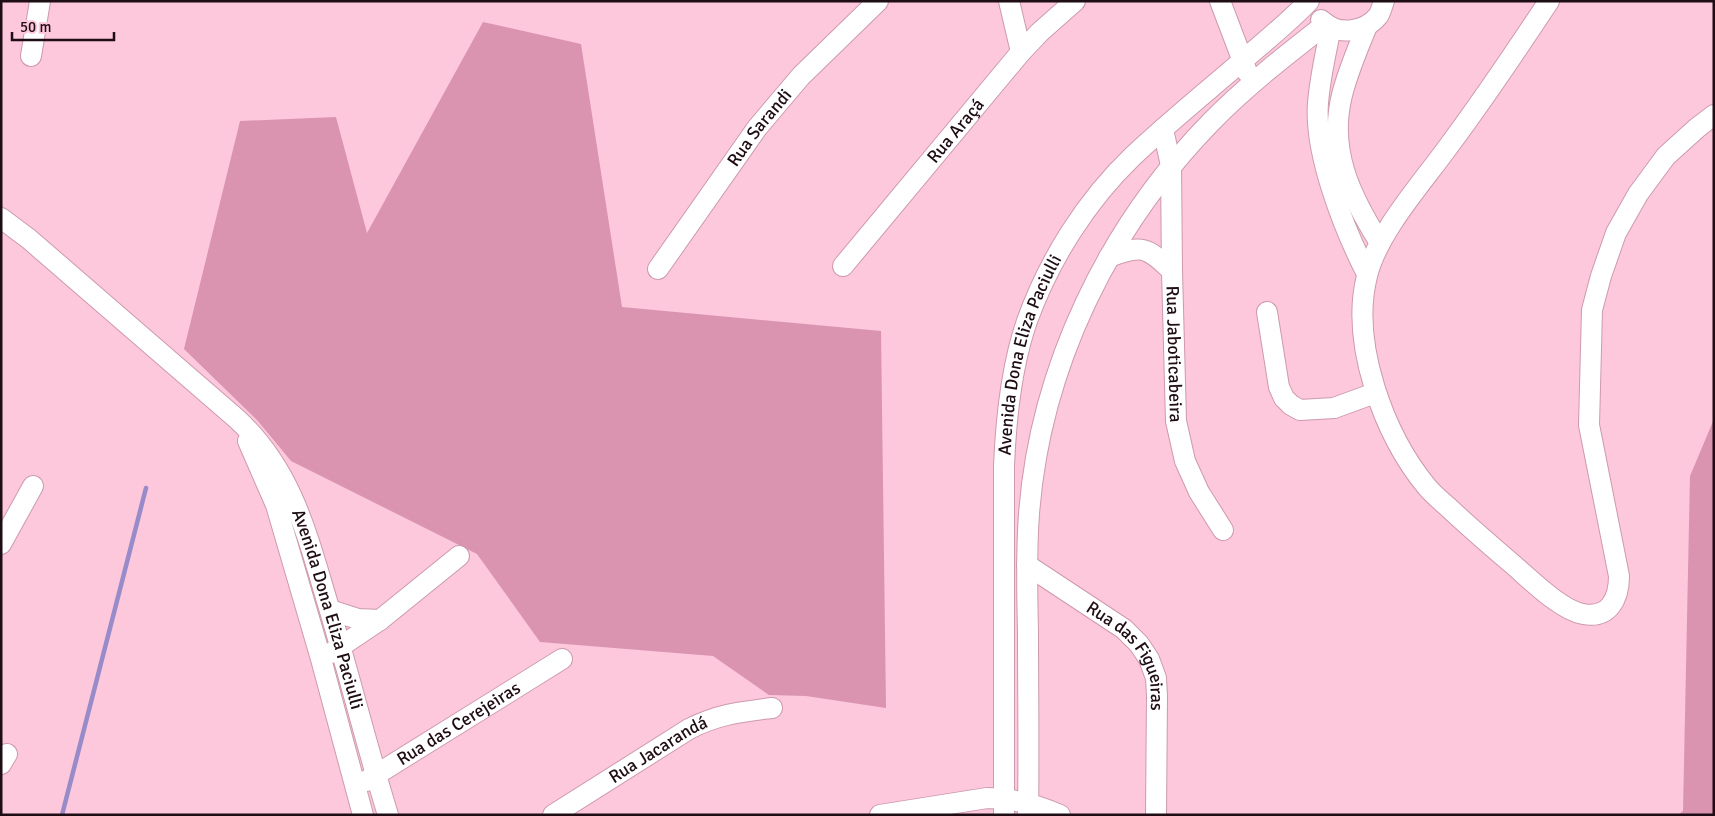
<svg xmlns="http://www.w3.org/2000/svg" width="1715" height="816" font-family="Signika,sans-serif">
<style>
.green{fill:#da94b0}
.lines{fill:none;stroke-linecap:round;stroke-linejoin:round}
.stream{stroke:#988bc9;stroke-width:4.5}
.minor-casing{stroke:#cd9aae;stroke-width:22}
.minor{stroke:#fff;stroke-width:20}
.labels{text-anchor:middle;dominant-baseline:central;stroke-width:5;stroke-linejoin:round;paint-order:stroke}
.street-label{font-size:18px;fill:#1e0d14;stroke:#fdc7dc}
</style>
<rect width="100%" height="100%" fill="#fdc7dc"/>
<!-- green -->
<g class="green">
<path d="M483 22 581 44 622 307 881 331 886 708 806 696 769 695 713 656 540 642 477 554 291 461 257 420 184 349 240 121 336 117 367 233Z"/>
<path d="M1714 419V815H1678L1683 811 1690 476Z"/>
</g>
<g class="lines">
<!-- stream -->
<path class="stream" d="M62 815 146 488"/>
<defs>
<g id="minor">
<path d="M1009 1 1021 52"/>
<path d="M1220 1 1247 72"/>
<path d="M1549 1C1516 51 1483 100 1448 147 1422 183 1377 233 1367 276 1350 343 1384 435 1427 487 1433 494 1441 501 1448 507 1468 526 1489 544 1510 562 1528 577 1560 610 1583 614 1609 619 1619 599 1619 576L1589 425 1592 310 1601 276 1616 233 1638 194 1666 156 1697 128 1714 115"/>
<path d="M1321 20C1337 36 1364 33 1378 16 1381 12 1382 6 1384 1"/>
<path d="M1367 26C1358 48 1348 71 1342 95 1328 151 1351 197 1380 243"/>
<path d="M1331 27C1326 52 1320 77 1318 103 1314 153 1344 229 1367 274"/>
<path d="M31 56 40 1"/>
<path id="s1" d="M1163 129 1171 166 1172 271 1176 421 1185 461 1199 492 1223 530"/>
<path id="s2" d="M1 218 29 239 237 419C294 472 308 539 330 611 350 678 367 747 388 815"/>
<path d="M1109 257C1142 244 1147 247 1172 271"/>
<path id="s3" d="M843 266 1021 52 1040 32 1075 1"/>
<path id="s4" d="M658 269 757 128 801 76 878 1"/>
<path d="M1267 312 1279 387 1284 398 1291 405 1300 410 1334 408 1375 393"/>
<path d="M248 441 276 505 321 659 363 815"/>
<path d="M1 544 33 486"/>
<path id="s5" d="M1027 565 1124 629 1139 644 1149 659 1156 678 1157 696 1156 815"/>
<path d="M330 610 358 619 380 620"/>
<path d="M331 653 380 620 459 556"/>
<path d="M1 764 7 754"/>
<path id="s6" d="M366 781 562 659"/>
<path id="s7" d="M553 815 689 729C718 714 740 712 772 708"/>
<path d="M880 815 987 798C1013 798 1035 804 1060 815"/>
<path id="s8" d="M1004 815V466C1006 417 1011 367 1027 321 1049 260 1086 201 1133 156 1168 123 1205 93 1241 62 1264 42 1288 23 1309 1"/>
<path d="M1028 815C1029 753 1028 692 1028 631 1027 592 1026 553 1029 514 1040 368 1108 228 1210 123 1245 87 1286 55 1326 24"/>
</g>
</defs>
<!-- minor casing -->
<use href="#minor" class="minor-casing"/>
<!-- minor -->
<use href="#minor" class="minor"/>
</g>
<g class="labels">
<!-- street labels -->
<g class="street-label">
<text stroke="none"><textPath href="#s4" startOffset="174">Rua Sarandi</textPath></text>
<text stroke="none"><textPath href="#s3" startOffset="176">Rua Araçá</textPath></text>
<text stroke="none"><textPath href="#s1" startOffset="226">Rua Jaboticabeira</textPath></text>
<text stroke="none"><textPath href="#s8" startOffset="464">Avenida Dona Eliza Paciulli</textPath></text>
<text stroke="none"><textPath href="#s2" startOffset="524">Avenida Dona Eliza Paciulli</textPath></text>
<text stroke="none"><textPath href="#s5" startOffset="141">Rua das Figueiras</textPath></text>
<text stroke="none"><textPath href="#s6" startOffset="109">Rua das Cerejeiras</textPath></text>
<text stroke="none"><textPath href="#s7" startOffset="124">Rua Jacarandá</textPath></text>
</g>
</g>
<!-- border -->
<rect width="1715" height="816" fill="none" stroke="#1e0d14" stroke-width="5"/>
<!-- scale -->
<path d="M12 32v8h102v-8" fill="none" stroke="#1e0d14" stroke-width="2.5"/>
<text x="20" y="32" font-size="15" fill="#1e0d14" stroke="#fdc7dc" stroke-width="4" paint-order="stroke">50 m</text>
</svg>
